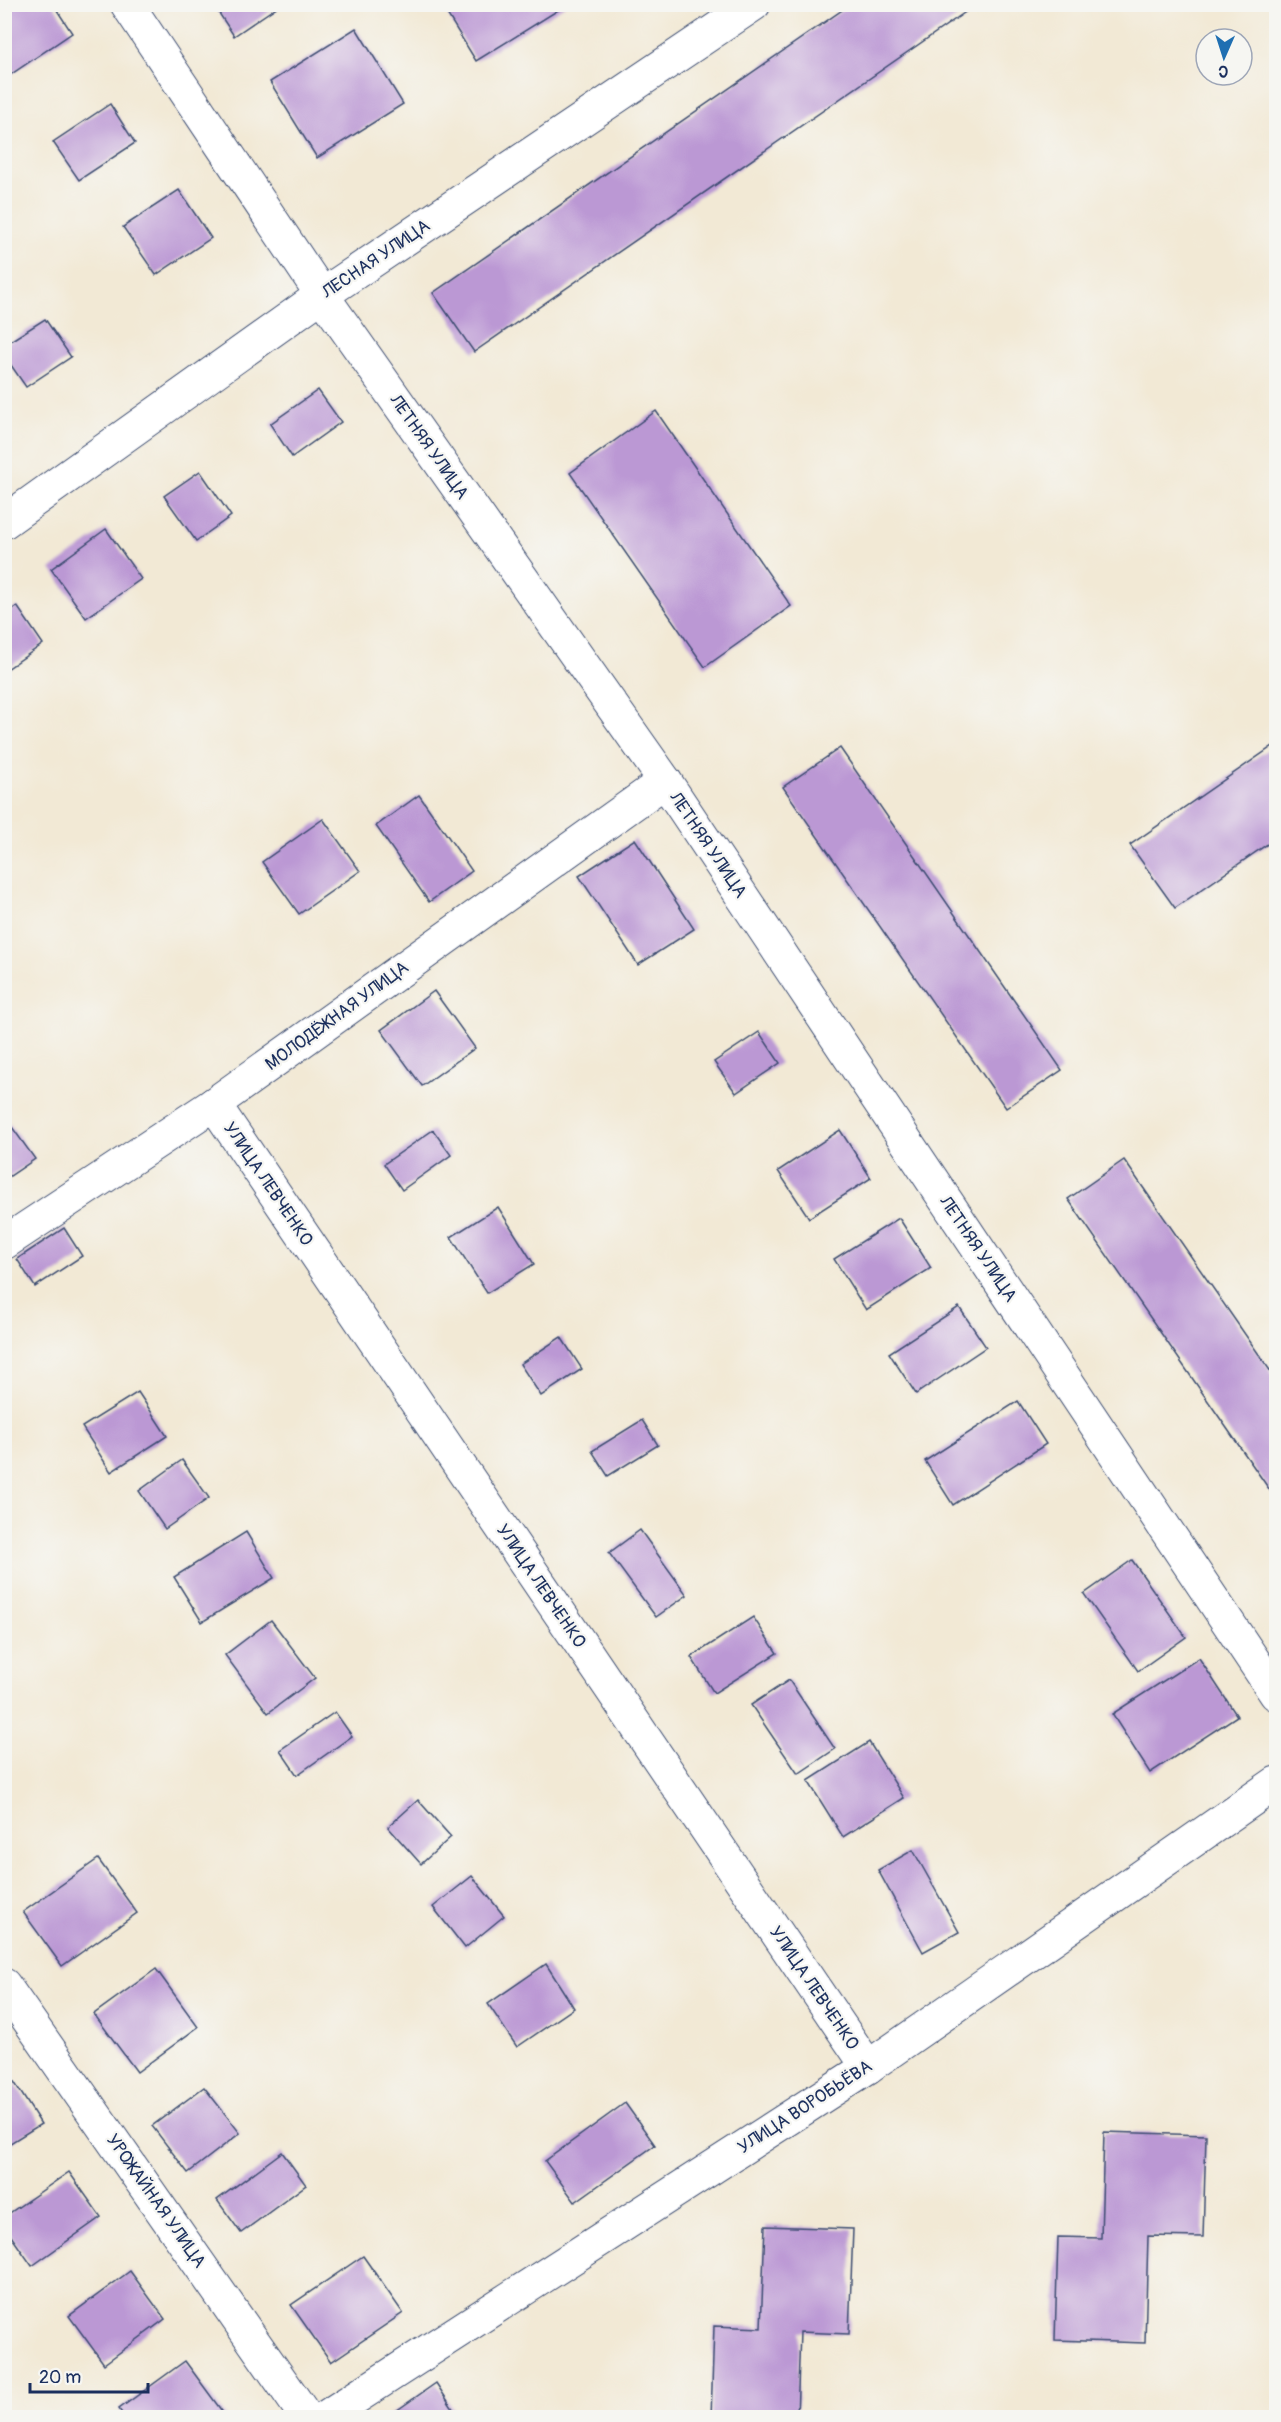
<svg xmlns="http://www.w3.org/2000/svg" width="1281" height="2422" font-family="Pangolin,sans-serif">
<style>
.building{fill:#bb98d4}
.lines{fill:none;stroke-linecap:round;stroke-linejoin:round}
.minor-casing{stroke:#3b4b70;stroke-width:35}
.minor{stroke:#fff;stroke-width:33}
.labels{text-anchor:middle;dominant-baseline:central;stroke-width:4.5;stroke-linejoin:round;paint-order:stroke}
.street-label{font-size:18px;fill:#1b2f5e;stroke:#f6f6f2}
</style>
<rect width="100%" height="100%" fill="#f6f6f2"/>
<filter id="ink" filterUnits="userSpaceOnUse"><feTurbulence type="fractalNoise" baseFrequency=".0167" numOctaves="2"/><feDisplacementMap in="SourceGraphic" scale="12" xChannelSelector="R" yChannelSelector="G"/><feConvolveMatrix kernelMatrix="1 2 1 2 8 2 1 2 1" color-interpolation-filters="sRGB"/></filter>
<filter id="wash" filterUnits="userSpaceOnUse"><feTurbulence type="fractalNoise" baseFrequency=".008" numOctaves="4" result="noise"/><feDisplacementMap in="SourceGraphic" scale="24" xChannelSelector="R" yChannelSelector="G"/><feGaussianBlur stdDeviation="1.35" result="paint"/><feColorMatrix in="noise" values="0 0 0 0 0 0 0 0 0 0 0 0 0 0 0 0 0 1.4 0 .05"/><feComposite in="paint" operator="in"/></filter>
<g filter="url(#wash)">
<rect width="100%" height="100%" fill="#f2e9d5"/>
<g id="blocks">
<!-- building -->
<g class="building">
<path d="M4 4H53L72 33 4 79Z"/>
<path d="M213 4H281L234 36Z"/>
<path d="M441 4H568L476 61Z"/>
<path d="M851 4H977L474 352 433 293Z"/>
<path d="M356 28 403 104 317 158 270 82Z"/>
<path d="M110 104 135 143 79 180 53 142Z"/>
<path d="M179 190 211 238 156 275 123 227Z"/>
<path d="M45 319 71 357 26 387 4 355V345Z"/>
<path d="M318 390 341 422 292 457 270 424Z"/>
<path d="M656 411 791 606 705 667 570 473Z"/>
<path d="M200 471 231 516 196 541 164 496Z"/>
<path d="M106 529 141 579 86 618 51 569Z"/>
<path d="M17 606 43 644 4 671V615Z"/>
<path d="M1276 744V838L1175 908 1130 845Z"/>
<path d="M840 748 1062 1070 1006 1108 783 787Z"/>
<path d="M419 795 472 871 429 902 376 826Z"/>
<path d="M323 819 360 871 299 914 262 862Z"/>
<path d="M635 839 694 929 638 965 579 876Z"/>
<path d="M434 991 475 1048 422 1086 381 1030Z"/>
<path d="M759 1032 780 1063 736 1093 714 1062Z"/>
<path d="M4 1116 35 1159 4 1180Z"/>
<path d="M433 1130 451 1155 402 1190 384 1164Z"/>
<path d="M840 1130 871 1178 809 1218 778 1171Z"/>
<path d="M1124 1160 1276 1379V1499L1068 1199Z"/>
<path d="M498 1207 534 1264 487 1293 451 1237Z"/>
<path d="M899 1218 931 1268 866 1310 834 1259Z"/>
<path d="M64 1228 82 1256 35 1287 17 1259Z"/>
<path d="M959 1307 986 1347 916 1394 889 1353Z"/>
<path d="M561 1337 582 1369 541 1396 520 1364Z"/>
<path d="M138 1392 167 1436 111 1472 82 1427Z"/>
<path d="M1018 1401 1046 1444 953 1505 925 1461Z"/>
<path d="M642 1420 658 1445 608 1476 592 1451Z"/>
<path d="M182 1460 209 1498 165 1529 139 1491Z"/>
<path d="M640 1530 687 1595 656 1617 609 1553Z"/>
<path d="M246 1532 274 1578 202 1622 174 1577Z"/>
<path d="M1132 1560 1186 1637 1138 1671 1084 1594Z"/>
<path d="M753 1617 777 1653 714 1693 691 1657Z"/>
<path d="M271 1620 315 1678 268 1713 225 1655Z"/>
<path d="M1199 1658 1237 1716 1150 1773 1112 1714Z"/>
<path d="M789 1680 835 1749 798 1774 751 1705Z"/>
<path d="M335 1712 352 1736 297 1775 280 1750Z"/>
<path d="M869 1742 904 1798 843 1837 808 1781Z"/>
<path d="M418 1800 451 1837 421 1864 388 1827Z"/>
<path d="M913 1850 959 1932 923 1952 878 1870Z"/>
<path d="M98 1859 137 1913 62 1966 23 1912Z"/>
<path d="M472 1876 504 1916 465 1948 433 1907Z"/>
<path d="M546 1964 574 2008 517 2047 488 2004Z"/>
<path d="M156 1969 198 2027 137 2072 94 2014Z"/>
<path d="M4 2066 41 2124 4 2147Z"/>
<path d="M204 2087 240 2133 188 2173 152 2126Z"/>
<path d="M625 2103 655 2145 575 2202 545 2161Z"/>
<path d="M1104 2132 1206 2135 1203 2237 1148 2236 1145 2343 1055 2340 1058 2237 1101 2238Z"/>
<path d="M282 2152 306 2185 241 2233 217 2200Z"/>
<path d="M69 2172 101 2217 32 2266 4 2226V2217Z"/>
<path d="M765 2226 853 2229 849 2334 800 2332 797 2418H711L714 2326 761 2328Z"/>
<path d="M363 2256 403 2313 331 2362 291 2305Z"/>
<path d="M130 2271 165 2319 104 2364 69 2316Z"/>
<path d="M185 2361 227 2418H125L119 2409Z"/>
<path d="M436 2383 459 2418H386Z"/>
</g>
</g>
</g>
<g filter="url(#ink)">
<use href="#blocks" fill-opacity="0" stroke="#3b4b70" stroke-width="1.5"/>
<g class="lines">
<defs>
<g id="minor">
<path d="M127 4 322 295 665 781 1276 1694"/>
<path d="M4 522 322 295 754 4"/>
<path d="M214 1104 868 2067"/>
<path d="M4 1243 214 1104 665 781"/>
<path d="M4 1985 307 2418"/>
<path d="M324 2418 868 2067 1276 1783"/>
</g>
</defs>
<!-- minor casing -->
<use href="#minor" class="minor-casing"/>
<!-- minor -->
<use href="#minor" class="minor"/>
</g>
</g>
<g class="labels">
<!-- street labels -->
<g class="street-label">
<text transform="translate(376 259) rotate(-34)">ЛЕСНАЯ УЛИЦА</text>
<text transform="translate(429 447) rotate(55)">ЛЕТНЯЯ УЛИЦА</text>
<text transform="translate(708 845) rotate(56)">ЛЕТНЯЯ УЛИЦА</text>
<text transform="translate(337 1016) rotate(-36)">МОЛОДЁЖНАЯ УЛИЦА</text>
<text transform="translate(268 1184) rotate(56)">УЛИЦА ЛЕВЧЕНКО</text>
<text transform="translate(978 1249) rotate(56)">ЛЕТНЯЯ УЛИЦА</text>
<text transform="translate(541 1586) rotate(56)">УЛИЦА ЛЕВЧЕНКО</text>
<text transform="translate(814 1988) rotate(56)">УЛИЦА ЛЕВЧЕНКО</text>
<text transform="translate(805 2107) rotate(-33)">УЛИЦА ВОРОБЬЁВА</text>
<text transform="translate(156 2201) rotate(55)">УРОЖАЙНАЯ УЛИЦА</text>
</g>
</g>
<!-- margin -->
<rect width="1281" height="2422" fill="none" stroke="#f6f6f2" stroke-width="24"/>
<!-- north arrow -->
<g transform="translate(1224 57) rotate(183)"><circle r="28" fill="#f6f6f2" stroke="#9ea6b7" stroke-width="1.5"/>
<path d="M0-4.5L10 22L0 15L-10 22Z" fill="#1f6fb2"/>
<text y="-9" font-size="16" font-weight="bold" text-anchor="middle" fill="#1b2f5e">С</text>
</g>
<!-- scale -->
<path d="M30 2383v9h118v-9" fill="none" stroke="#1b2f5e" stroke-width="3"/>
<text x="39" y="2383" font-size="18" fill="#1b2f5e" stroke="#f6f6f2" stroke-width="4.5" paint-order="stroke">20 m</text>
</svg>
